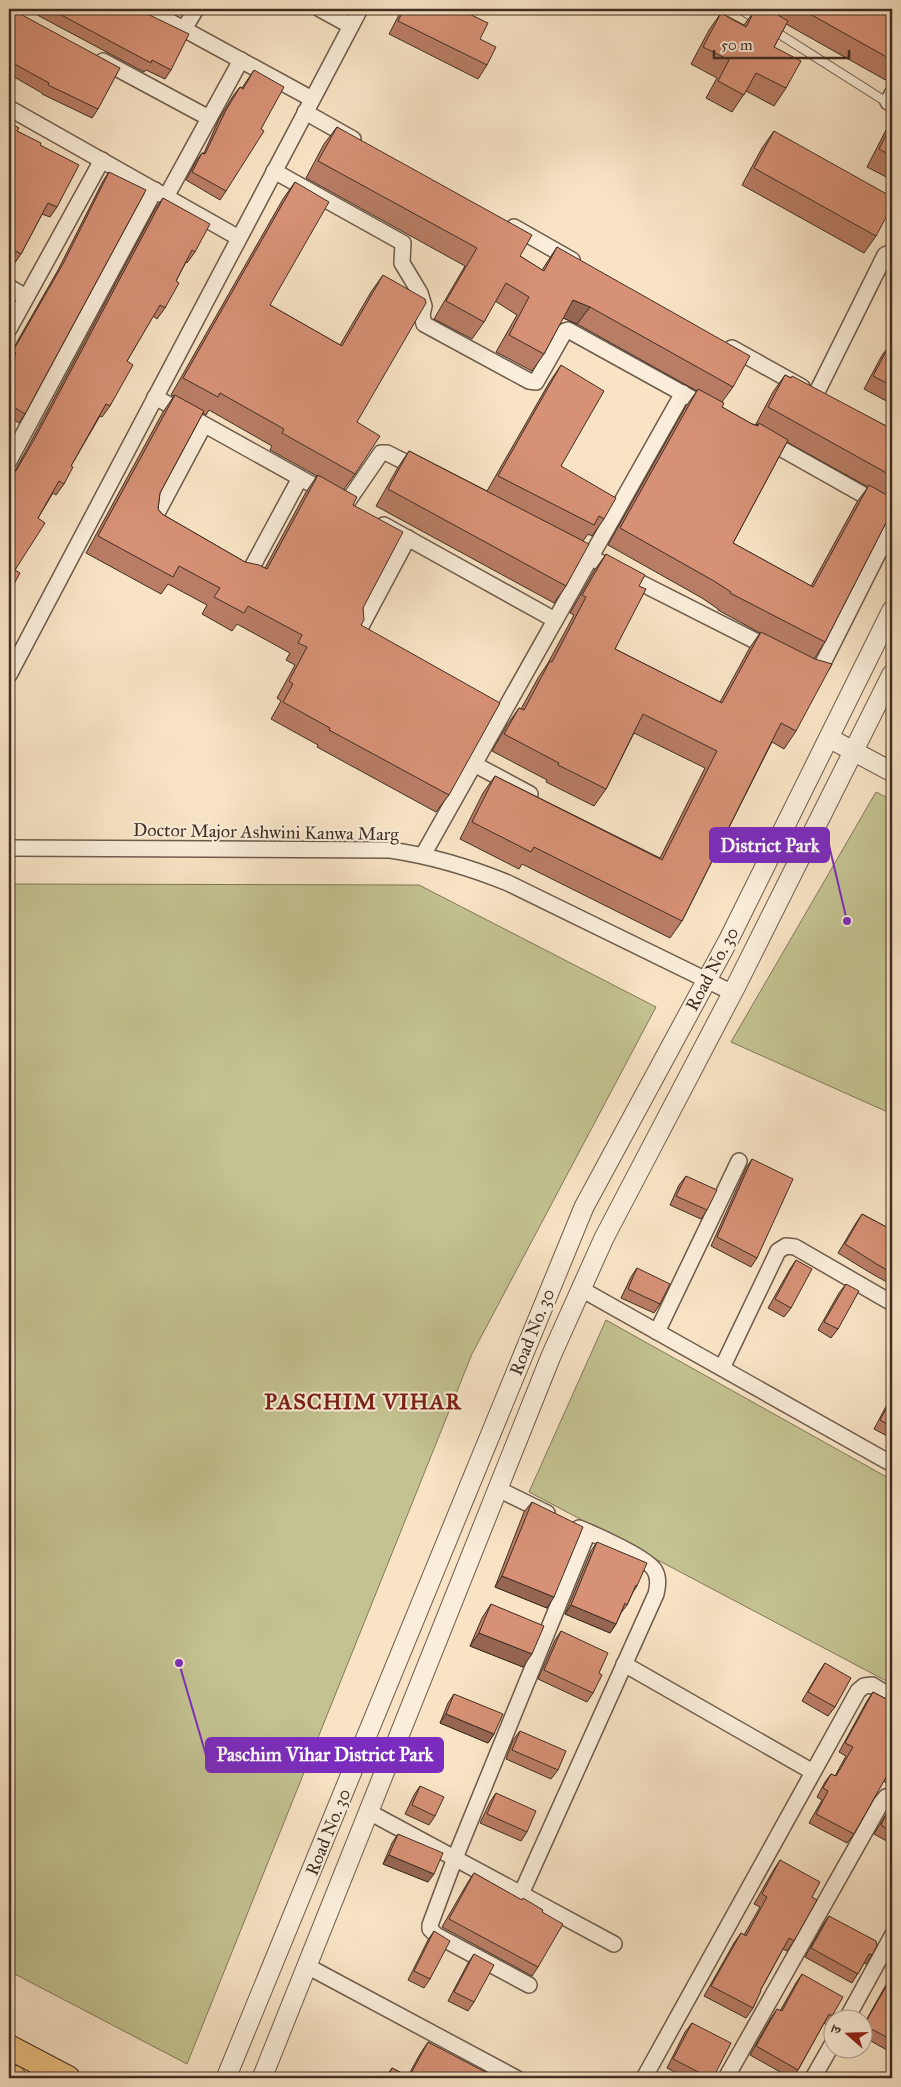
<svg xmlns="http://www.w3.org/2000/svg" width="901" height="2087" font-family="'IM FELL Great Primer','Noto Serif Devanagari',serif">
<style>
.green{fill:#c3c291;stroke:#82785a}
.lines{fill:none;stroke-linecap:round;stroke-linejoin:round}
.service-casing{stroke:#6e5b4c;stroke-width:10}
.minor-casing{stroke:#6e5b4c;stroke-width:18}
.tertiary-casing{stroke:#6e5b4c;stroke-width:21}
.primary-casing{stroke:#402d23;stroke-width:26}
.service{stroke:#faedd9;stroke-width:8}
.minor{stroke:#faedd9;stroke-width:15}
.tertiary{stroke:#faedd9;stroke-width:19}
.primary{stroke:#ecc282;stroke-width:24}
.wall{fill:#b97d65;stroke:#402d23;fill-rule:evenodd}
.shaded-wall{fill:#966653;stroke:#402d23}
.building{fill:#d79176;stroke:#402d23}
.labels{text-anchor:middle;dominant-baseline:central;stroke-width:4;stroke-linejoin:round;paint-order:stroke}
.street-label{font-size:18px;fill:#402d23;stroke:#faedd9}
.district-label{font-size:22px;font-weight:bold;letter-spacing:1px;fill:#7a1f14;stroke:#faedd9}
.leader{fill:none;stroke:#7b2cbf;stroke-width:2}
.callout-dot{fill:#7b2cbf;stroke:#faedd9;stroke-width:2}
.callout{fill:#7b2cbf;stroke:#7b2cbf;stroke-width:2}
.callout-label{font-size:19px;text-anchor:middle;font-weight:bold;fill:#fff}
</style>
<rect width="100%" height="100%" fill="#f8e4c5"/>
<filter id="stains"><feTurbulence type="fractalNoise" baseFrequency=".004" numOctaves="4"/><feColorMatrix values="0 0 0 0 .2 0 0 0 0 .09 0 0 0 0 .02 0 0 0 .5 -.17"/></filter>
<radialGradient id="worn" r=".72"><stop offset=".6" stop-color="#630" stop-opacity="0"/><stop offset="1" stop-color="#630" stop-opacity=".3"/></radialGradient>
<!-- green -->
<g class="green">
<path d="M876 792 892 800V1114L731 1042Z"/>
<path d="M9 884 419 885 656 1007 472 1354 187 2064 9 1971Z"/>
<path d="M606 1320 892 1480V1684L529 1492Z"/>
</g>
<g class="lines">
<defs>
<g id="service">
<path d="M740 9 759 21"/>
<path d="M773 30 888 103"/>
</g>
<g id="minor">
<path d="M147 9 312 99"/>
<path d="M320 9 351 26"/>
<path d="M184 29 196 9"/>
<path d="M103 61 209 118"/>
<path d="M888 102 892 94"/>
<path d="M9 108 239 238"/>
<path d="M305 112 353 139"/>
<path d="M274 171 403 243 402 263 420 293 424 306 422 315 424 324 529 381 536 382 565 331 568 330 709 408"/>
<path d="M166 197 241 60"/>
<path d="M514 227 572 260"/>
<path d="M9 287 26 297"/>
<path d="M9 329 102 160"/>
<path d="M732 348 802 387"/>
<path d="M816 394 885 255 892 252"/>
<path d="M155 397 329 494"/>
<path d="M766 440 892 511"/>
<path d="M9 461 155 190"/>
<path d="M346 504 381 453H387L419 469"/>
<path d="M384 525 555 620"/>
<path d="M160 526 155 523 156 515 204 425"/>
<path d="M566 545 773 650"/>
<path d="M238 571 247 573 251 569 300 478"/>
<path d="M366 641 359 635V630L408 538"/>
<path d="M809 668 816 670 823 663 892 526"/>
<path d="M9 675 360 9"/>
<path d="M474 764 530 794"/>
<path d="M9 848 390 850C431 856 469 867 508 883L733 993"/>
<path d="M423 855 683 393"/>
<path d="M581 1289 892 1464"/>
<path d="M657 1332 739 1161"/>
<path d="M722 1368 778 1251 786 1246 795 1247 892 1303"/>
<path d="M498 1489 547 1513"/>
<path d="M624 1664 813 1772"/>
<path d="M369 1812 614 1944"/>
<path d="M521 1894 656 1594C658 1586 659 1578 655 1571 650 1559 594 1534 579 1528"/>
<path d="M307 1966 516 2078"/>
<path d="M529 1985 436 1935 430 1929V1925L455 1858 588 1532"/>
<path d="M846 2020 892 1936"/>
<path d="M644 2078 858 1691 864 1686 872 1685 892 1697"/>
<path d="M726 2078 881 1803 886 1797 892 1796"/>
<path d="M813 2078 834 2041"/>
</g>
<g id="tertiary">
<path d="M829 738 892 772"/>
<path d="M226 2078 584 1207 729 939 892 610"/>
<path d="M262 2078 551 1356 604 1238 736 986 892 674"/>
</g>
<g id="primary">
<path d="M9 2047 68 2078"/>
<path d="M9 2076 14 2078"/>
</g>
</defs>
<!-- service casing -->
<use href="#service" class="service-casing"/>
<!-- minor casing -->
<use href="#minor" class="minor-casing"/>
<!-- tertiary casing -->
<use href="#tertiary" class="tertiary-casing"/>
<!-- primary casing -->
<use href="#primary" class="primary-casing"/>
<!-- service -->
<use href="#service" class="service"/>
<!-- minor -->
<use href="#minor" class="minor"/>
<!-- tertiary -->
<use href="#tertiary" class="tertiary"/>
<!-- primary -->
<use href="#primary" class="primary"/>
</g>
<!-- wall -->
<g class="wall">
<path d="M9 9 98 109 92 118 42 94V93L9 74Z"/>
<path d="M26 9H137L171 70 165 79 146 70 144 72Z"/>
<path d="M402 9H459L480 39 487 65 478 79 389 34Z"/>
<path d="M765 9H892V77L889 82 786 24 774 47 786 88 774 106 746 91 732 112 706 98 717 78 691 64 709 30 721 13 744 25 755 10 762 14Z"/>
<path d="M254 70 226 191 220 200 186 180 196 161 202 153H204L219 119 233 96 240 87 242 88Z"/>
<path d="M892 121V180L867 167 886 130Z"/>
<path d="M9 122 17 131 40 145 57 207 50 217 42 214 21 254 14 264 9 261Z"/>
<path d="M337 127 520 256 542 270 557 247 733 387 722 402V407L752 424 758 425 756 424 773 392 785 375 892 429V511L825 642 814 659 796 731 784 749 772 742 682 921 670 938 522 864 519 869 460 839 483 793 495 776 660 858 705 768 634 733 606 789 594 806 546 782 547 780 492 751 507 725 519 708 521 709 538 678 548 663 574 615 570 613 594 571 606 554 639 586 615 649 720 702 749 649 760 633 718 610V609L702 598 608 545 686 406 697 391 577 324 563 318 544 354 532 371 496 352 517 315 495 301 484 322 472 339 434 319 465 266 306 178 324 144ZM787 442 868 487 857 502 811 586 733 543Z"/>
<path d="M774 131 876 236 864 253 742 185 762 148Z"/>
<path d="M109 172 25 414 19 423 9 417V364L10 362 9 361V356L58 270 103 181Z"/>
<path d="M295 182 270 305 340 345 371 292 383 275 357 422 355 474 344 489 353 505 363 608 361 625 449 795 436 812 317 747 318 745 271 719 281 701 277 698 295 665 286 660 290 653 237 624 232 631 202 614 207 605 168 584 161 594 86 553 163 412 174 396 171 395 283 199ZM209 410 272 446 270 450 317 476 306 492 265 568 245 562 162 514 158 509 160 493 203 413 206 415Z"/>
<path d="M163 198 195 252 187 263 186 262 176 281 165 308 157 319 153 316 127 361 110 406 102 417 100 416 71 466 64 484 56 495 53 493 38 518 15 570 9 593V481L27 449 155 209Z"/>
<path d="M890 344 892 345V404L864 389 881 357Z"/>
<path d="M561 365V466L604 519 592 536 588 534 583 541 566 586 554 603 376 506 397 469 409 451 487 491 549 383Z"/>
<path d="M752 1159 757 1258 751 1267 711 1246 746 1168Z"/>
<path d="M686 1176 707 1210 701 1219 670 1205 679 1185Z"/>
<path d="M862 1214 892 1230V1285L869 1272 838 1253 856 1223Z"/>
<path d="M796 1260 791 1308 784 1317 768 1308 790 1269Z"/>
<path d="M637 1268 660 1304 654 1313 621 1298 631 1277Z"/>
<path d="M846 1284 838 1329 831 1338 818 1330 839 1293Z"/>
<path d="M892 1395V1433L889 1437 874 1429Z"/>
<path d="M532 1502 547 1608 495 1587 524 1512Z"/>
<path d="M597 1542 637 1586 633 1592 627 1605 621 1613 616 1624 610 1633 565 1614 591 1551Z"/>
<path d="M491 1604 523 1667 470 1646 482 1618Z"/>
<path d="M561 1631 599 1673 593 1693 587 1702 538 1679 555 1640Z"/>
<path d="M825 1663 835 1707 828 1716 802 1701 819 1672Z"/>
<path d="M873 1692 892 1702V1782L890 1785 883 1781 854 1834 847 1843 809 1823 822 1800 817 1797 825 1782 831 1774 835 1776 846 1756 839 1752 867 1701Z"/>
<path d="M454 1694 494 1734 488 1743 440 1723 448 1703Z"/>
<path d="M520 1731 558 1770 551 1779 506 1759 513 1740Z"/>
<path d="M420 1786 435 1816 429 1825 405 1814 414 1795Z"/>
<path d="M496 1793 527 1832 521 1841 480 1823 490 1802Z"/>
<path d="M887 1813 892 1816V1844L874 1834Z"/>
<path d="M398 1834 428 1882 383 1864 392 1843Z"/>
<path d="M780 1860 812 1897 794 1941 787 1951 783 1949 760 1991 753 2008 746 2018 704 1996 734 1943 741 1933 744 1935 760 1907 754 1904 773 1871Z"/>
<path d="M474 1873 542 1912 538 1967 532 1976 442 1927 468 1882Z"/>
<path d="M829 1916 872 1955 866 1964 864 1963 852 1983 805 1957 823 1925Z"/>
<path d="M434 1931 430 1979 424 1988 408 1980 428 1940Z"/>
<path d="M474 1954V2002L468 2011 448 2001 468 1963Z"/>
<path d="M802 1974 832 2016 826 2025 824 2023 798 2070 792 2078H791L750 2055 771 2018 777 2009 780 2011 796 1983Z"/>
<path d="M892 1974V2053L864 2037V2024Z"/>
<path d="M692 2023 713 2078H687L667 2068 685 2032Z"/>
<path d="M428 2042 486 2078H385L392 2068 408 2076 420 2054Z"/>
</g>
<!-- shaded-wall -->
<g class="shaded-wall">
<path d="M573 300 590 307 577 324 561 317Z"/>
<path d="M502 1576 554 1597 547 1608 495 1587Z"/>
<path d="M571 1605 616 1624 610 1633 565 1614Z"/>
<path d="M479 1633 532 1654 523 1667 470 1646Z"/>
<path d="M446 1714 494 1734 488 1743 440 1723Z"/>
<path d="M389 1855 434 1874 428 1882 383 1864Z"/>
</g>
<!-- building -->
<g class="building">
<path d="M9 9H11L120 68 98 109 48 85 49 83 9 61Z"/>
<path d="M50 9H137L189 34 171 70 152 60 151 63Z"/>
<path d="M404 9H459L488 23 480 39 496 47 487 65 398 21Z"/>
<path d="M768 9 788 21 774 47 801 61 786 88 756 73 744 95 718 81 729 60 703 47 721 13 746 27 755 10 764 15Z"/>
<path d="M801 9H892V60Z"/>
<path d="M254 70 284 87 261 129 264 131 226 191 192 172 202 153 205 154 226 110 240 87 243 89Z"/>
<path d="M9 122 19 128 17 131 41 143 40 145 79 165 57 207 48 203 21 254 9 247Z"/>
<path d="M892 124V156L879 149Z"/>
<path d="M337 127 532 235 520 256 544 271 557 247 750 356 733 387 590 307 573 300 544 354 509 335 529 297 506 283 484 322 446 301 477 248 318 161Z"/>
<path d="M774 131 892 197V206L876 236 754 168Z"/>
<path d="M109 172 146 190 25 414 9 404V367L16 353 13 351 64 262Z"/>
<path d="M295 182 329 202 270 305 342 346 383 275 425 299 426 303 357 422 380 436 355 474 282 433 284 429 220 393 218 397 183 378Z"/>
<path d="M163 198 210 224 195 252 192 250 176 281 179 283 165 308 160 305 127 361 133 365 110 406 106 404 71 466 73 467 64 484 59 481 38 518 45 523 15 570 20 573 9 593V483L35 438Z"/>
<path d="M890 344 892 345V386L873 376Z"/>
<path d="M561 365 604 391 561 466 616 498 604 519 599 516 594 525 498 476Z"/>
<path d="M785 375 791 378 792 376 892 429V476L768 407Z"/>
<path d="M698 389 724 403 722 407 752 424 758 426 759 423 788 440 733 543 813 587 869 485 892 498V511L825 642 730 593 731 592 714 581 620 528Z"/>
<path d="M175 395 204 411 160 493 158 509 162 514 245 562 259 565 267 569 318 475 357 497 353 505 403 532 363 608 364 620 361 625 500 703 449 795 329 730 330 728 283 702 293 684 289 681 307 647 298 643 302 635 248 606 244 613 214 597 220 588 179 566 173 577 98 536Z"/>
<path d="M409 451 589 544 566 586 388 489Z"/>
<path d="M606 554 645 575 639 586 646 589 615 649 722 703 761 632 815 659 832 664 796 731 781 723 682 921 534 847 531 852 472 822 495 776 662 860 717 751 643 714 606 789 558 765 559 763 504 734 519 708 524 710 550 661 552 662 586 597 582 595Z"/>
<path d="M752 1159 793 1179 757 1258 717 1237Z"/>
<path d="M686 1176 717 1190 707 1210 676 1196Z"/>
<path d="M862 1214 892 1230V1273L875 1263 845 1244Z"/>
<path d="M796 1260 812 1269 791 1308 775 1299Z"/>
<path d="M637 1268 670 1284 660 1304 628 1289Z"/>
<path d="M846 1284 859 1291 838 1329 824 1322Z"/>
<path d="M892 1398V1427L880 1420Z"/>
<path d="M532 1502 583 1527 554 1597 502 1576Z"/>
<path d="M597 1542 647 1563 637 1586 636 1585 627 1605 625 1603 616 1624 571 1605Z"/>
<path d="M491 1604 544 1626 532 1654 479 1633Z"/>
<path d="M561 1631 608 1653 599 1673 602 1675 593 1693 544 1670Z"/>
<path d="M825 1663 851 1678 835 1707 808 1692Z"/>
<path d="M873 1692 892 1702V1773L889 1772 854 1834 816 1814 828 1791 823 1788 831 1774 836 1776 853 1747 845 1743Z"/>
<path d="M454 1694 503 1714 494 1734 446 1714Z"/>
<path d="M520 1731 566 1751 558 1770 512 1750Z"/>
<path d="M420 1786 444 1797 435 1816 412 1805Z"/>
<path d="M496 1793 536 1811 527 1832 487 1814Z"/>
<path d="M887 1813 892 1816V1832L881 1825Z"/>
<path d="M398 1834 443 1853 434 1874 389 1855Z"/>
<path d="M780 1860 820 1882 812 1897 817 1900 794 1941 789 1938 760 1991H761L753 2008 711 1986 741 1933 746 1936 767 1897 762 1894Z"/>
<path d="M474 1873 522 1900 523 1898 543 1910 542 1912 563 1924 538 1967 449 1919Z"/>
<path d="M829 1916 876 1941 877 1946 872 1955 869 1954 858 1974 811 1948Z"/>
<path d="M434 1931 450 1941 430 1979 414 1971Z"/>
<path d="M474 1954 494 1965 474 2002 454 1992Z"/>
<path d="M802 1974 843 1997 832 2016 829 2014 798 2070 756 2046 777 2009 782 2011Z"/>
<path d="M892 1976V2040L864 2025Z"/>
<path d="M692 2023 731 2043 713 2078H710L673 2059Z"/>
<path d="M428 2042 489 2074 486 2078H387L392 2068 409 2077Z"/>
</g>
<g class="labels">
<!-- street labels -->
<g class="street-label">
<text transform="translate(266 832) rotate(1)">Doctor Major Ashwini Kanwa Marg</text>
<text transform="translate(712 969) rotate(-62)">Road No. 30</text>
<text transform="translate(532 1332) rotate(-68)">Road No. 30</text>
<text transform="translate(328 1832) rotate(-68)">Road No. 30</text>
</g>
<!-- district labels -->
<g class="district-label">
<text x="363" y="1401">PASCHIM VIHAR</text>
</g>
</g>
<!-- callouts -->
<path class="leader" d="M847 921L829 845M179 1663L206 1755"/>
<g class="callout-dot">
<circle cx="847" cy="921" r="5"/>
<circle cx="179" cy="1663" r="5"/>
</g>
<g class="callout">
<rect x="710" y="828" width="119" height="34" rx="5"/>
<rect x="206" y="1738" width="237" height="34" rx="5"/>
</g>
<g class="callout-label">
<text x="770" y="852">District Park</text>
<text x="325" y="1761">Paschim Vihar District Park</text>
</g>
<!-- margin -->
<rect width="901" height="2087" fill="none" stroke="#f8e4c5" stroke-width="30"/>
<rect x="10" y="10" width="881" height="2067" fill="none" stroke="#402d23" stroke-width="2.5"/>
<rect x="15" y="15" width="871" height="2057" fill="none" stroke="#402d23"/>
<!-- north arrow -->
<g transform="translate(848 2034) rotate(290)"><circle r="24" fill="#faedd9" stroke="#b0a090"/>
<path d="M0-4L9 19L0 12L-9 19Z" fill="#8f2418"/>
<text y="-8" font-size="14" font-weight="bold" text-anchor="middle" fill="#402d23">उ</text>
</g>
<!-- scale -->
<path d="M714 50v8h135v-8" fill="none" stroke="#402d23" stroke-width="2.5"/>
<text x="721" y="50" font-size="15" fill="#402d23" stroke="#faedd9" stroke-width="4" paint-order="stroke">50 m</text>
<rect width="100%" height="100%" filter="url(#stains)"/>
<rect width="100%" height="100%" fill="url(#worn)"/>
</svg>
